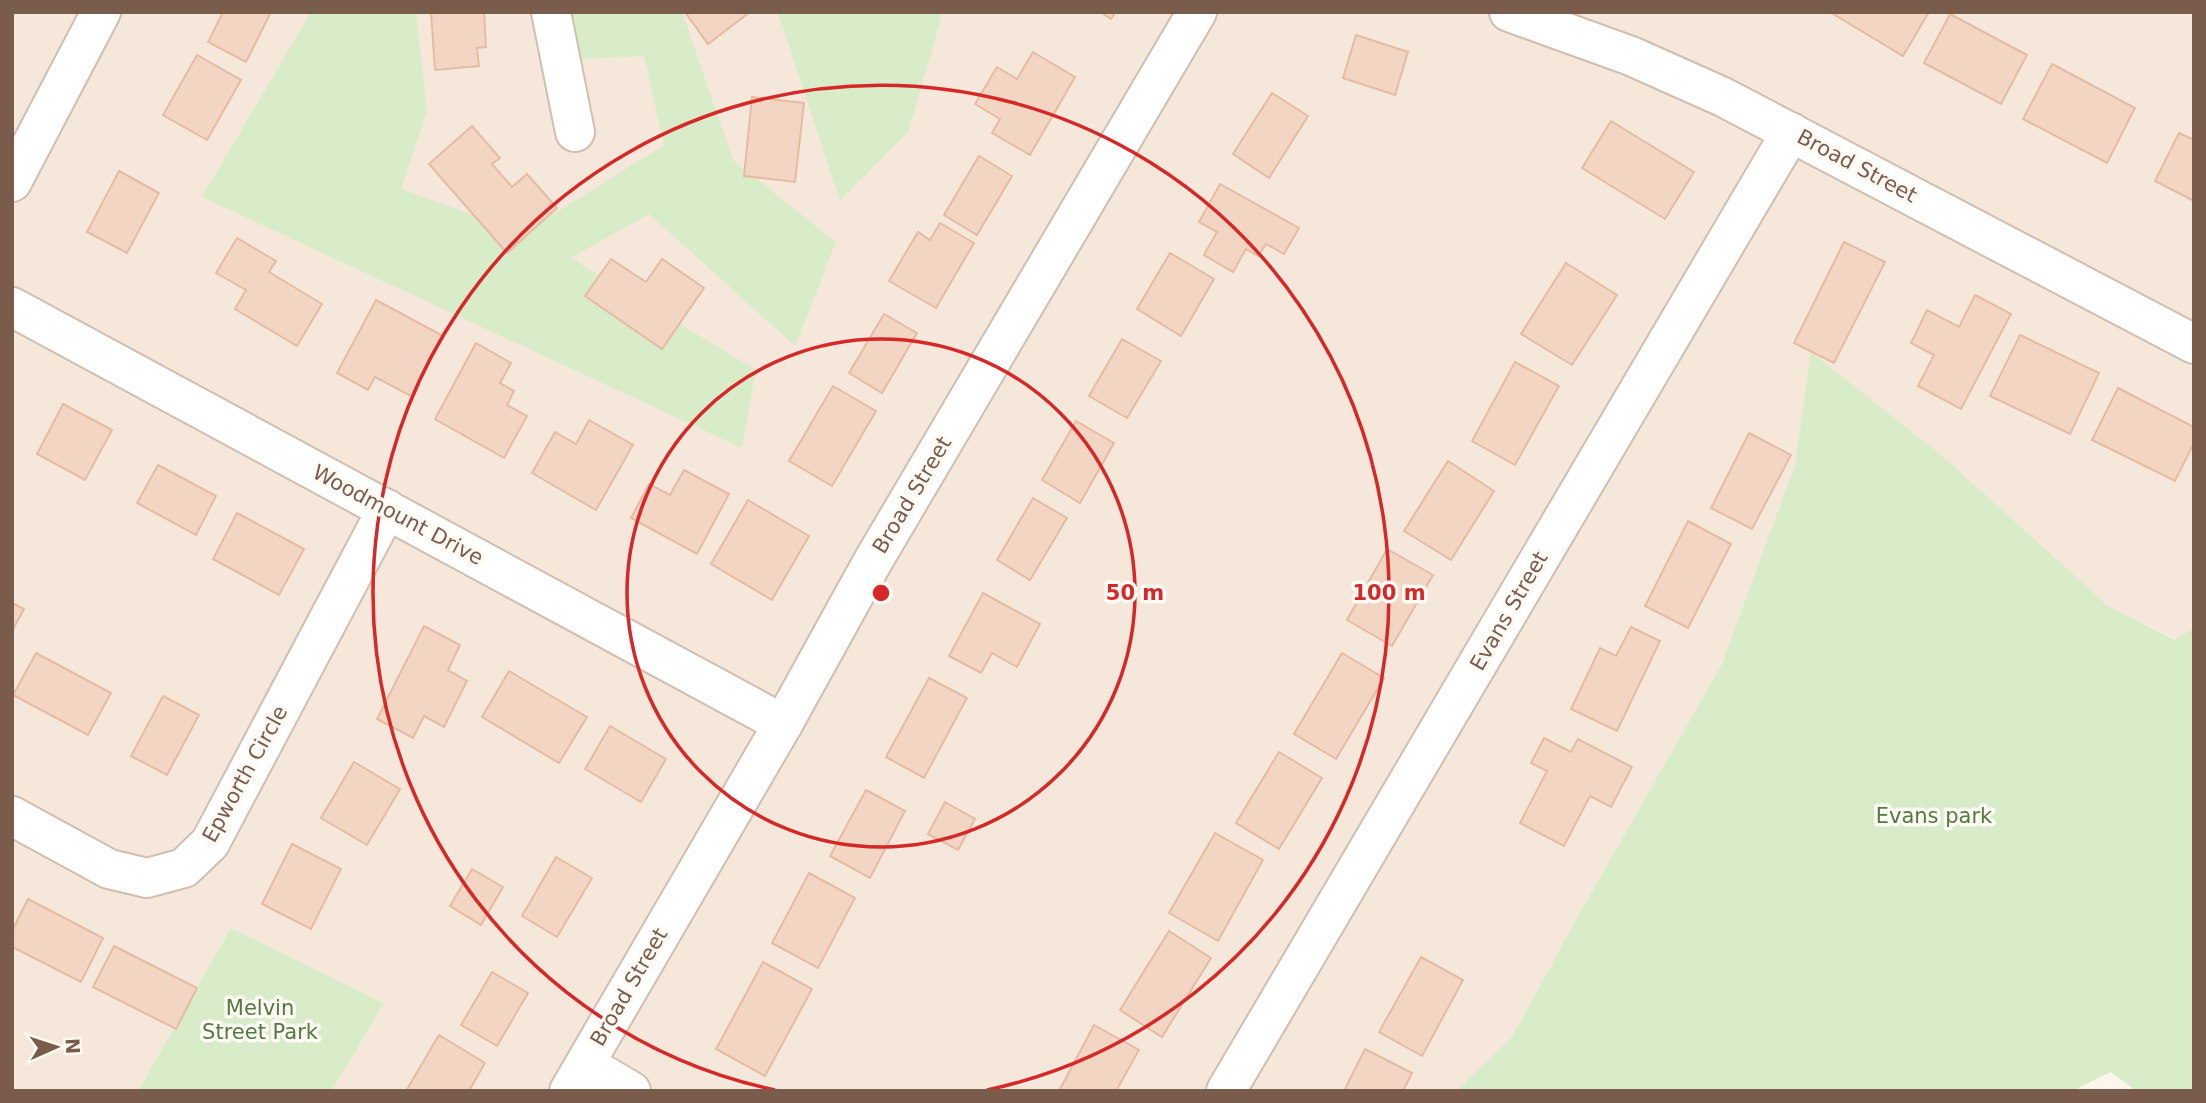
<svg xmlns="http://www.w3.org/2000/svg" width="2206" height="1103" font-family="'DejaVu Sans',sans-serif">
<style>
.residential{fill:#f5e8da}
.green{fill:#d8ecc9}
.building{fill:#f3d5c3;stroke:#e6bba3;stroke-width:2}
.lines{fill:none;stroke-linecap:round;stroke-linejoin:round}
.minor-casing{stroke:#d1beb0;stroke-width:42}
.minor{stroke:#fff;stroke-width:38}
.ring{fill:none;stroke:#d62828;stroke-width:3.5}
.labels{text-anchor:middle;dominant-baseline:central;stroke-width:7;stroke-linejoin:round;paint-order:stroke}
.street-label{font-size:21px;fill:#7a5c4d;stroke:#fffaf3}
.park-label{font-size:21px;fill:#537a41;stroke:#fffaf3}
.centre{fill:#d62828;stroke:#fffaf3;stroke-width:3.5}
.ring-label{font-size:21px;text-anchor:middle;font-weight:bold;fill:#d62828;stroke:#fffaf3;stroke-width:7;stroke-linejoin:round;paint-order:stroke}
</style>
<rect width="100%" height="100%" fill="#fdf6ec"/>
<!-- residential -->
<path class="residential" d="M12 12H2194V649L1836 466 1582 909 1483 1091H332L384 1003 231 928 138 1091H12Z"/>
<!-- green -->
<g class="green">
<path d="M311 12H416L427 111 401 189 523 233 664 145 644 56 560 60 551 12H682L733 160 836 242 795 346 649 214 571 258 756 370 742 448 202 197Z"/>
<path d="M778 12H943L908 132 840 201Z"/>
<path d="M1811 352 1940 454 2107 605 2175 640 2194 628V1091H2136L2111 1072 2072 1091H1457L1512 1037 1582 909 1722 664 1795 465Z"/>
<path d="M231 928 384 1003 332 1091H138Z"/>
</g>
<!-- building -->
<g class="building">
<path d="M223 12H271L246 62 208 42Z"/>
<path d="M431 12H484L486 47 477 48 479 66 435 70Z"/>
<path d="M685 12H750L708 44Z"/>
<path d="M1100 12H1116L1111 19Z"/>
<path d="M1830 12H1929L1903 56Z"/>
<path d="M1950 14 2027 55 2001 104 1924 63Z"/>
<path d="M1356 35 1408 52 1395 95 1343 78Z"/>
<path d="M1033 52 1075 77 1030 155 992 133 1000 119 975 104 997 67 1017 79Z"/>
<path d="M197 55 241 80 207 140 163 115Z"/>
<path d="M2052 64 2135 108 2107 163 2023 119Z"/>
<path d="M1272 93 1308 116 1269 178 1233 154Z"/>
<path d="M752 97 804 103 795 182 744 176Z"/>
<path d="M1611 121 1694 172 1665 219 1582 168Z"/>
<path d="M472 126 500 158 492 164 512 187 527 174 557 208 507 253 429 164Z"/>
<path d="M2179 133 2194 140V201L2155 181Z"/>
<path d="M979 156 1012 176 977 235 944 215Z"/>
<path d="M119 171 159 193 127 253 87 232Z"/>
<path d="M1220 184 1299 228 1284 254 1266 244 1258 256 1246 249 1233 272 1204 255 1217 232 1199 222Z"/>
<path d="M940 223 974 243 936 308 889 281 918 232 930 240Z"/>
<path d="M237 238 276 261 269 272 322 304 297 346 235 309 246 290 216 273Z"/>
<path d="M1844 242 1885 262 1834 363 1794 343Z"/>
<path d="M1170 253 1214 279 1181 336 1137 309Z"/>
<path d="M611 259 646 282 662 259 704 288 662 349 585 296Z"/>
<path d="M1566 263 1617 295 1572 365 1521 334Z"/>
<path d="M1975 295 2011 314 1961 409 1918 386 1934 355 1911 343 1927 310 1959 327Z"/>
<path d="M376 300 443 336 411 396 375 377 368 390 337 373Z"/>
<path d="M884 314 917 333 882 393 849 373Z"/>
<path d="M2020 335 2099 373 2070 434 1990 396Z"/>
<path d="M1122 339 1161 361 1127 418 1089 396Z"/>
<path d="M476 343 511 363 500 383 514 391 507 405 527 416 504 458 435 419Z"/>
<path d="M1515 362 1559 386 1515 465 1472 441Z"/>
<path d="M833 386 876 411 832 486 789 461Z"/>
<path d="M2118 388 2194 427V443L2175 481 2092 440Z"/>
<path d="M63 404 112 430 85 480 37 454Z"/>
<path d="M589 420 633 445 596 510 532 473 555 432 576 444Z"/>
<path d="M1076 421 1114 443 1080 503 1042 480Z"/>
<path d="M1749 433 1791 455 1752 529 1711 508Z"/>
<path d="M1448 461 1494 491 1451 560 1404 531Z"/>
<path d="M158 465 216 496 196 535 137 503Z"/>
<path d="M684 470 729 494 697 554 631 518 649 484 670 495Z"/>
<path d="M1033 498 1067 518 1030 580 997 560Z"/>
<path d="M748 500 809 536 772 600 711 564Z"/>
<path d="M237 513 304 549 279 595 213 559Z"/>
<path d="M1688 521 1731 544 1688 628 1645 606Z"/>
<path d="M1387 549 1433 575 1392 646 1347 620Z"/>
<path d="M983 593 1040 624 1017 667 992 653 981 673 949 656Z"/>
<path d="M12 603 24 609 12 631Z"/>
<path d="M424 626 460 645 448 670 467 681 444 727 424 716 413 738 377 719Z"/>
<path d="M1631 627 1660 641 1617 731 1571 709 1600 648 1616 656Z"/>
<path d="M36 653 111 693 88 735 13 695Z"/>
<path d="M1342 653 1384 678 1336 759 1294 734Z"/>
<path d="M509 671 587 717 559 763 482 717Z"/>
<path d="M929 678 967 698 924 778 886 757Z"/>
<path d="M163 696 199 715 167 775 131 756Z"/>
<path d="M610 726 666 759 641 802 585 769Z"/>
<path d="M1544 738 1571 752 1578 739 1632 767 1611 807 1590 796 1564 846 1520 823 1547 771 1531 763Z"/>
<path d="M1279 752 1322 778 1279 849 1236 823Z"/>
<path d="M354 762 400 789 367 845 321 818Z"/>
<path d="M866 790 905 811 870 878 830 856Z"/>
<path d="M945 802 975 819 958 850 928 834Z"/>
<path d="M1215 833 1263 860 1218 941 1169 913Z"/>
<path d="M292 844 341 869 311 929 262 904Z"/>
<path d="M556 857 592 878 557 937 522 916Z"/>
<path d="M472 869 503 887 481 925 450 906Z"/>
<path d="M809 873 855 898 818 968 772 943Z"/>
<path d="M28 899 103 938 81 982 12 947V931Z"/>
<path d="M1169 931 1211 958 1162 1037 1120 1010Z"/>
<path d="M114 946 197 988 176 1029 93 987Z"/>
<path d="M1421 957 1463 980 1422 1056 1379 1032Z"/>
<path d="M763 962 812 989 765 1076 716 1049Z"/>
<path d="M492 972 528 993 497 1046 461 1025Z"/>
<path d="M1094 1025 1139 1050 1116 1091H1059Z"/>
<path d="M439 1035 485 1063 469 1091H406Z"/>
<path d="M1365 1049 1412 1073 1403 1091H1344Z"/>
</g>
<g class="lines">
<defs>
<g id="minor">
<path d="M551 12 575 132"/>
<path d="M1509 12 1631 56 1723 97 2194 344"/>
<path d="M12 182 101 12"/>
<path d="M12 307 783 724"/>
<path d="M12 816 109 869 147 878 184 868 210 843 387 509"/>
<path d="M585 1064 631 1091"/>
<path d="M569 1091 783 724 873 561 1197 12"/>
<path d="M1226 1091 1791 132"/>
</g>
</defs>
<!-- minor casing -->
<use href="#minor" class="minor-casing"/>
<!-- minor -->
<use href="#minor" class="minor"/>
</g>
<!-- distance rings -->
<g class="ring">
<circle cx="881" cy="593" r="254"/>
<path d="M775 1090A508 508 0 1 1 987 1090"/>
</g>
<g class="labels">
<!-- street labels -->
<g class="street-label">
<text transform="translate(1857 166) rotate(28)">Broad Street</text>
<text transform="translate(912 495) rotate(-59)">Broad Street</text>
<text transform="translate(398 515) rotate(28)">Woodmount Drive</text>
<text transform="translate(1509 611) rotate(-60)">Evans Street</text>
<text transform="translate(245 774) rotate(-61)">Epworth Circle</text>
<text transform="translate(629 987) rotate(-60)">Broad Street</text>
</g>
<!-- park labels -->
<g class="park-label">
<text x="1934" y="816">Evans park</text>
<text x="260" y="1008">Melvin<tspan x="260" dy="24">Street Park</tspan></text>
</g>
</g>
<circle cx="881" cy="593" r="10" class="centre"/>
<g class="ring-label">
<text x="1135" y="600">50 m</text>
<text x="1389" y="600">100 m</text>
</g>
<!-- border -->
<rect width="2206" height="1103" fill="none" stroke="#7a5c4d" stroke-width="28"/>
<!-- north arrow -->
<g transform="translate(56 1047) rotate(87)" stroke="#fffaf3" stroke-width="5" paint-order="stroke">
<path d="M0-5L12 26L0 18L-12 26Z" fill="#7a5c4d"/>
<text y="-10" font-size="19" font-weight="bold" text-anchor="middle" fill="#7a5c4d">N</text>
</g>
</svg>
